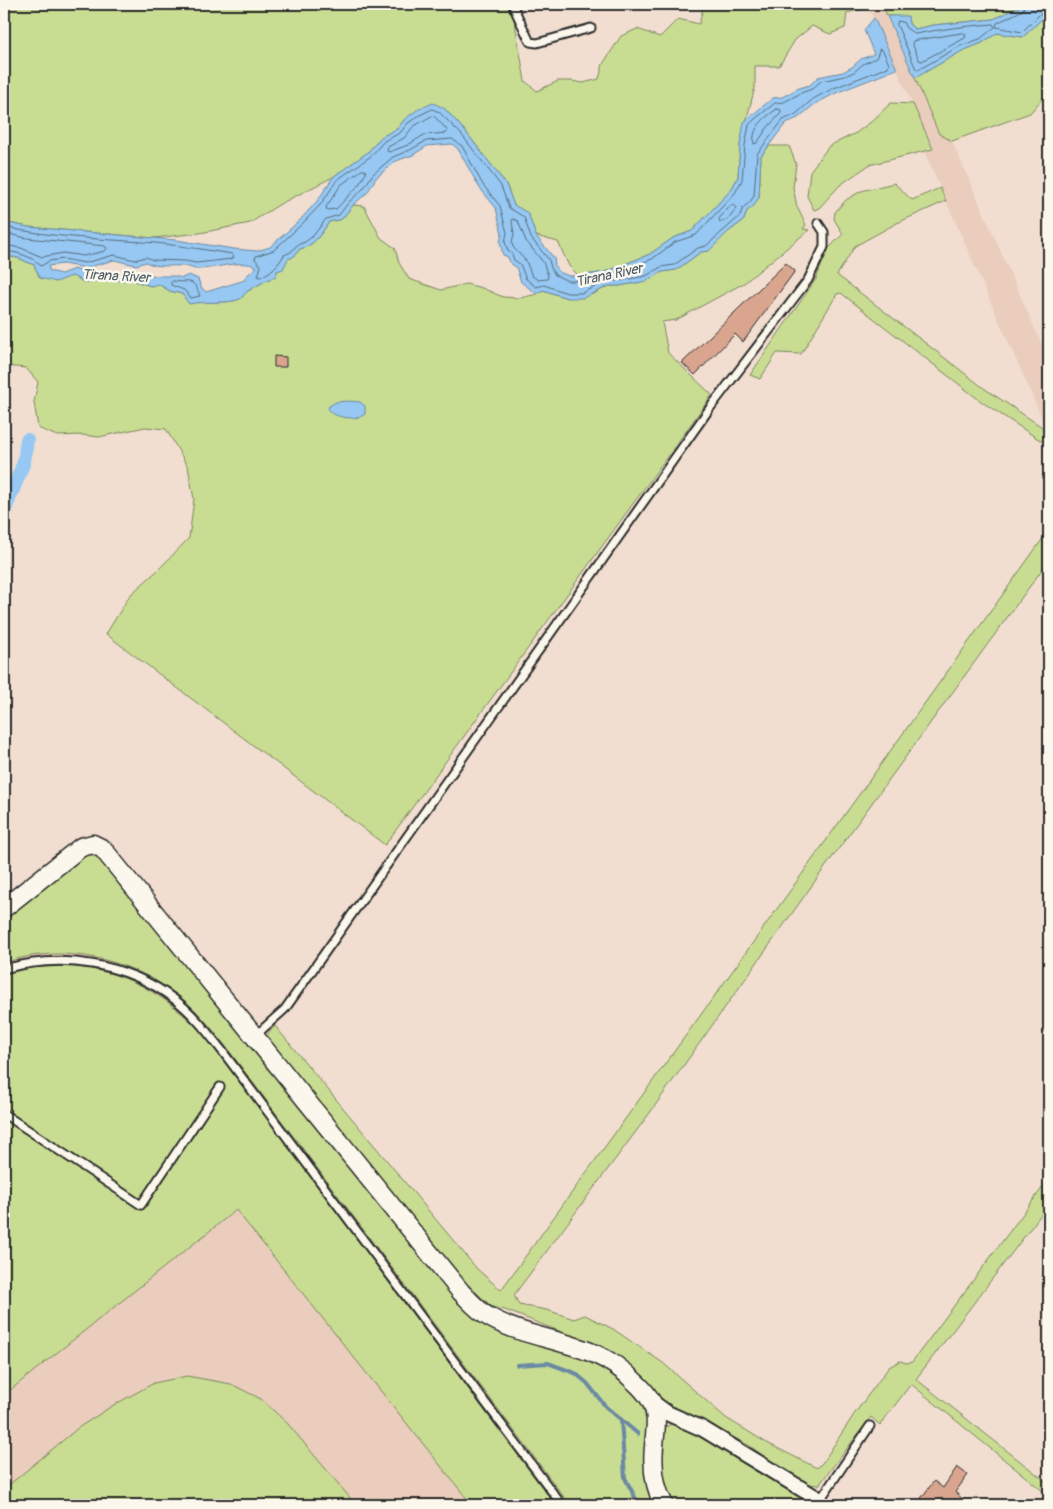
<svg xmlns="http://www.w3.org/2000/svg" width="1053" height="1509" font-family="Pangolin,sans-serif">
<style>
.built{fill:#eacdbc}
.green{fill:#c8dd92;stroke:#7a845e}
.water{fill:#96c8f3;stroke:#6b89a3;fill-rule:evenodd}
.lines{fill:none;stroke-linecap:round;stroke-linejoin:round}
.shore{stroke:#566a7b;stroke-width:1}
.stream{stroke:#6b89a3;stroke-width:4}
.canal{stroke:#96c8f3;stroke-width:14}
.building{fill:#d9a58e;stroke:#2b2b2b}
.service-casing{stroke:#2b2b2b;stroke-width:11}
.minor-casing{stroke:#2b2b2b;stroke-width:18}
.tertiary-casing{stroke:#2b2b2b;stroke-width:21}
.service{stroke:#fbf7ec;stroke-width:7}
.minor{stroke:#fbf7ec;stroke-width:14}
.tertiary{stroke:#fbf7ec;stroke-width:18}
.labels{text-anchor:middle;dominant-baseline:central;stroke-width:5;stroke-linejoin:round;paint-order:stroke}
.water-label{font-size:14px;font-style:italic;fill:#4b5a67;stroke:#fbf7ec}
</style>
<rect width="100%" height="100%" fill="#f1ded0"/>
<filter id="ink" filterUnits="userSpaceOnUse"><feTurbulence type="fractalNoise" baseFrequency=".02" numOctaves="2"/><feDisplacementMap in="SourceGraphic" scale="10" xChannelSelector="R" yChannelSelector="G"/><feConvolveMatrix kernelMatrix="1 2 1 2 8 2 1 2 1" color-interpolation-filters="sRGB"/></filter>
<g filter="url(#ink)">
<!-- built -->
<g class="built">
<path d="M867 4H882L939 134 952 141 1049 361V434L924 151 933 149Z"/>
<path d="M89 854 617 1505H4V922Z"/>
</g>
<!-- green -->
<g class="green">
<path d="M4 4H509L515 24 525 81 537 91 558 81H572L583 83 599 79 603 64 621 36 637 29 660 37 678 19 699 24 704 4H867L869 7 847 13 845 28 830 34 812 26 795 40 779 66H755V87L740 145 738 177 731 190 692 231 673 238 650 254 605 272 579 276 569 266 558 242 536 236 528 214 514 206 506 184 466 132 444 108 405 119 397 129 381 137 368 152 333 177 280 204 250 223 200 233 154 238 28 227 4 222Z"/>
<path d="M882 4H1024L994 19 934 25 915 29 909 24 908 17 887 16Z"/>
<path d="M1049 14V91L1030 113 952 141 939 134 915 78 962 51 982 43 997 33 1023 37 1043 18Z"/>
<path d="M891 103 913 104 933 149 869 165 840 185 819 208 814 210 807 196 810 171 829 146 856 133 872 121Z"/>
<path d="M769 146H789L796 164 793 187 797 207 806 225 803 229 809 230 744 283 676 320 662 322 668 353 712 395 385 845 106 634 130 595 158 570 189 538 194 499 188 467 166 429 145 427 99 437 82 435 57 436 38 428 34 402 38 382 26 368 4 366V256L18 258 34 265 40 278 73 276 84 282 132 280 151 286 158 284 170 291 182 294 189 303C202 301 230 304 240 299 243 297 245 293 248 291 257 285 267 280 276 276L277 271 283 268 287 259 293 257 300 249C314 246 321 234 329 222L342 219 353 205 364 206 381 238 395 248 399 263 409 279 441 290 466 284 482 288 503 297 520 298 537 294 543 290 567 298 593 294 609 286H619L647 281 662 272 676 270 701 252 709 251 728 232 744 220 747 211 759 197 761 156Z"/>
<path d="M894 183 912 200 940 188 946 201 897 223 855 246 837 275 985 389 1048 431 1049 446 982 402 841 293 837 294 801 354 777 353 760 379 750 375 816 279 828 249 843 234 834 219 835 212 846 200 861 191Z"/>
<path d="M1049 530V560L818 877 649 1114 514 1295 519 1305 547 1310 574 1319 585 1315 613 1329 663 1363 726 1418 767 1443 817 1468 823 1462 855 1413 889 1367 900 1361 906 1363 912 1362 1049 1179V1204L916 1379 1049 1484V1496L911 1384 880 1425 871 1417 819 1485 809 1484 776 1465 750 1446 720 1430 684 1414 669 1406 631 1367 608 1350 505 1310 492 1307 467 1284 273 1050 265 1037 275 1026 477 1269 501 1290 721 987Z"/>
<path d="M84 853H96L461 1302 591 1357 629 1385 647 1412 655 1505H570L224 1044C213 1030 202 1016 188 1004 140 961 66 941 4 963V918Z"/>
<path d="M61 966C123 968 165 993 206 1037L555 1505H472L236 1210 4 1395V974L29 968Z"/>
<path d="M187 1376 231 1384 261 1399 288 1424 356 1505H4V1489L78 1428 112 1406 154 1383Z"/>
<path d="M673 1423 710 1442 817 1505H674L664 1489 657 1449 662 1429Z"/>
</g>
<!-- water -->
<g class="water">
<path d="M1024 4H1049V14L1043 18 1023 37 997 33 982 43 962 51 915 78 887 16H908L909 24 915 29 934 25 994 19Z"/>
<path d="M874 18 897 69 836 93 815 104 798 118 786 123 761 156 759 197 754 206 747 211 744 220 728 232 709 251 701 252 676 270 662 272 647 281 619 286H609L583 298H567L543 290 537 294 521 282 516 267 510 263 508 257 503 255 500 242 502 234 496 208 479 187 458 149 452 144 427 146 413 155 396 161 376 178 367 193 353 205 342 219 329 222C321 234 314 246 300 249L293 257 288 259 283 269 277 271 276 276C267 280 257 285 248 291 245 293 243 297 240 299 230 304 202 301 189 304L182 294 170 291 158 284 151 286 132 280 84 282 72 276 56 282 40 278 34 265 18 258 4 256V222L28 227 176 240 234 249 257 251 270 247 300 220 318 200 333 177 368 152 381 137 397 129 405 119 417 110 433 103 444 108 466 132 506 184 514 205 528 213 536 236 554 258 555 266 559 272 569 276H579L605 272 650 254 673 238 692 231 731 190 738 177 740 145 744 122 752 115 773 98 782 97 799 88 810 85 818 77 843 72 852 67 861 59 874 54 864 30ZM114 260 136 265 146 262C156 268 171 265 184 266 187 266 191 268 195 269 213 270 241 258 257 267L245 277V280L206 292 201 287 198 279 189 275 182 278 174 276H155L145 272 95 275 74 269 61 274 50 271 48 266 63 264 86 268Z"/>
<path d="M348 401 360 402 365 406V414C357 421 335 418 328 410L329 406 336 402Z"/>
</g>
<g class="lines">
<!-- shore -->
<g class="shore">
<path d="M1025 4 1023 10 997 23 996 27 1022 32 1040 14 1049 10"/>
<path d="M898 21 903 22 906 28 915 34C941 29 966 26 993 24L995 27 980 39 960 46 918 70 916 69 897 25Z"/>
<path d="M963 33 966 35 965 38 922 61 919 60 912 43 913 41Z"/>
<path d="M880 49 883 51 889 64 888 67 834 88 813 99 796 114 783 120 757 154 754 196 750 202 743 208 739 217 706 246 698 248 674 265 661 267 646 276 618 281H607L582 293H567L544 285 536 287 526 279 520 264 514 260 512 254 508 251 505 242 507 233 500 206 483 185 462 146 452 139 426 141 410 150 393 157 373 174 363 189 349 202 339 215 326 219 313 236 305 242 297 245 291 252 284 255C278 265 272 272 260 277L258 276 261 266 255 259 256 256 274 250 303 223 321 204 337 180 371 156 384 141 400 133 408 123 420 115 432 109 439 112 462 135 501 186 509 208 524 217 531 238 549 260 551 268 555 275 568 281H579L606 276 652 259 675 242 696 235 735 193 742 180 745 145 749 125 755 119 775 103 784 102 801 93 812 89 821 81 845 76 854 72 863 64 876 58Z"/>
<path d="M777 109 781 110V113L768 127 757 143 754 144C751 128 765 117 777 109Z"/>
<path d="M432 116 435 117 447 130V133L424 135 408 145 389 152 387 151 388 147 404 138 413 127Z"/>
<path d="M362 170H365L366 173 358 186 336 209 327 210 326 207 341 185Z"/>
<path d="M732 205 736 207C734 214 727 222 720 222L719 219Z"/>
<path d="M513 219 518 221 526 241 543 262 548 276 547 279 538 280 532 276 526 261 513 247 512 242 514 234 512 221Z"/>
<path d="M4 227C54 238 105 239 156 243 182 246 207 250 232 254L234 257 232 259 196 263 185 261 153 260 146 257 135 260 114 255 85 263 63 259 49 261 41 266C32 256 17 252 4 251"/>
<path d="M4 233 27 238 105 246 107 248 105 251 84 256 63 253 42 257 21 248 4 245"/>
<path d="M173 281C189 284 193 276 200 296L191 298 184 290 171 285V283Z"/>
</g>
<!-- stream -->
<g class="stream">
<path d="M517 1365 548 1363 575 1373 587 1383 606 1407 638 1434"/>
<path d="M621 1419 625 1478 639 1505"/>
</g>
<!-- canal -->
<path class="canal" d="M4 512 24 462 27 440"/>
</g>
<!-- building -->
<g class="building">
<path d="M786 263 795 271 743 342 735 334 695 375 682 363Z"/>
<path d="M274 356 286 357V367H274Z"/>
<path d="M957 1467 968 1475 955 1492 969 1505H916L934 1481 943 1488Z"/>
</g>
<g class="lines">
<defs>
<g id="service">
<path d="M512 4 530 42 537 43 591 28"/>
<path d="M4 969C62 953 125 962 174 999 193 1013 208 1033 223 1052L562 1505"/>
<path d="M255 1036 285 1009 710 408 808 280 824 247V232L818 223"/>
<path d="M4 1114 141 1205 220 1087"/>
<path d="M828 1505 820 1500 870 1426"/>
</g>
<path id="minor" d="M652 1402 667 1413 703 1429 820 1500"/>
<path id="tertiary" d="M4 908 81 847 93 844 103 849 461 1292C470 1301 478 1311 489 1317 536 1344 593 1338 634 1381 641 1387 647 1394 651 1401 659 1416 655 1431 654 1446 652 1467 654 1487 664 1505"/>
</defs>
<!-- service casing -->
<use href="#service" class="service-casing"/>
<!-- minor casing -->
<use href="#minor" class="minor-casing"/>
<!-- tertiary casing -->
<use href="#tertiary" class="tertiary-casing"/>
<!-- service -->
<use href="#service" class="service"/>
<!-- minor -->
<use href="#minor" class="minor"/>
<!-- tertiary -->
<use href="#tertiary" class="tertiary"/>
</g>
</g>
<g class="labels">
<!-- water labels -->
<g class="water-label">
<text transform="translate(609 275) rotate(-12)">Tirana River</text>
<text transform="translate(116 276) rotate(3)">Tirana River</text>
</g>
</g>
<!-- margin -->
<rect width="1053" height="1509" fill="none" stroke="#fbf7ec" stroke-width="20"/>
<rect x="10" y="10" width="1033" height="1489" fill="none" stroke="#2b2b2b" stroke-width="2" filter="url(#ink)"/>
</svg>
